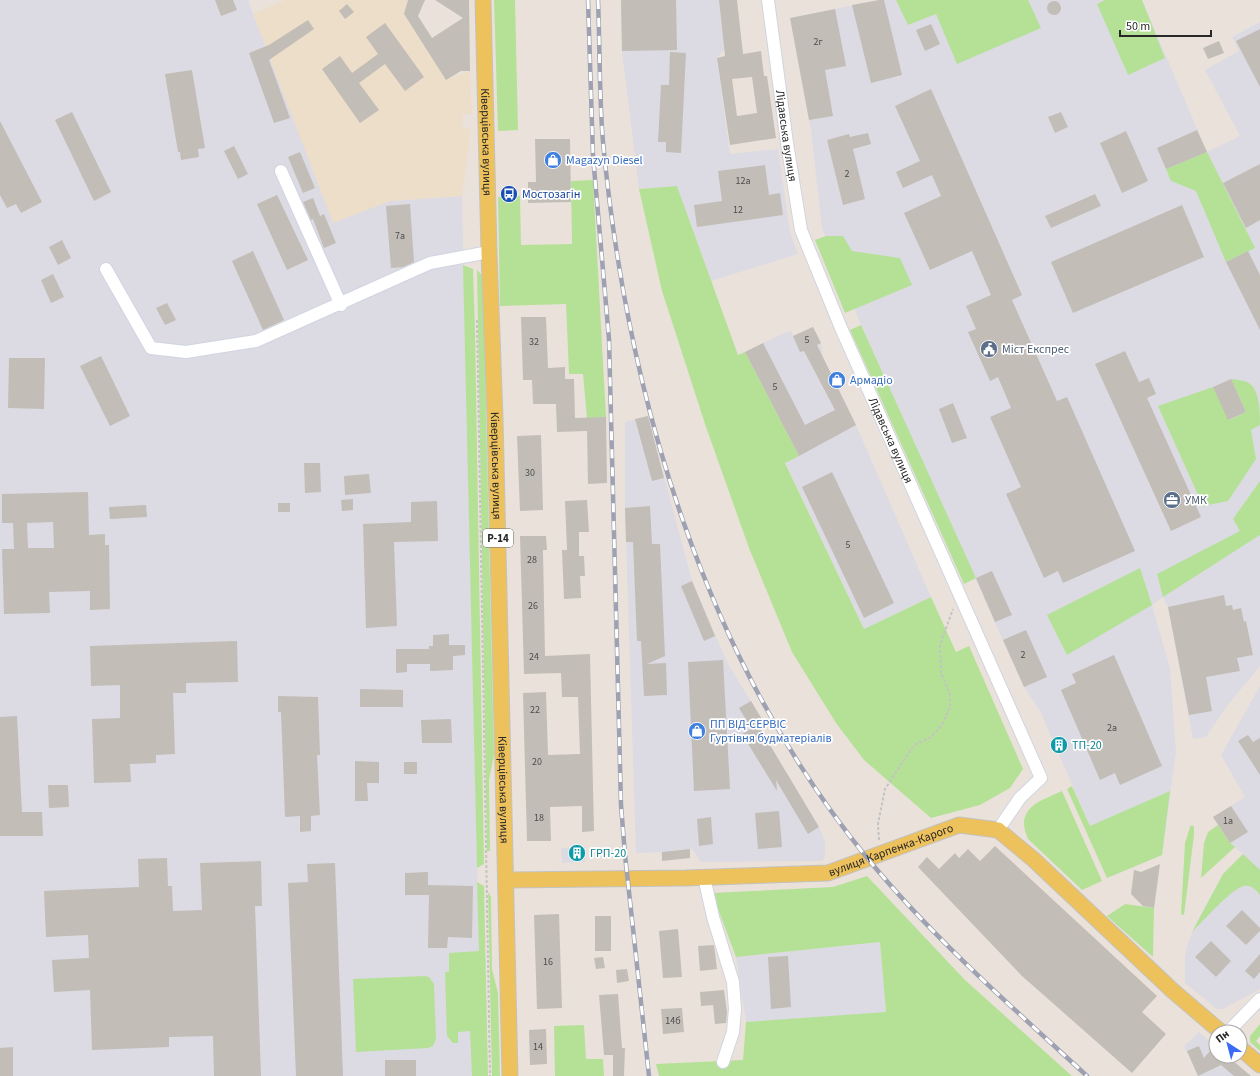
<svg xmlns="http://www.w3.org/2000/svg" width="1260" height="1076" font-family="'Source Sans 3',sans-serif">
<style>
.industrial{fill:#dcdbe3;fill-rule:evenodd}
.education{fill:#ecdec9}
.green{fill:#b5e197}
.building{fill:#c2bdb6;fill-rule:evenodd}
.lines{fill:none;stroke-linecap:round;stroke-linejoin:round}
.minor-casing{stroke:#cfd4e1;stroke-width:14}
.major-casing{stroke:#c3c3c3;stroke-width:17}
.path{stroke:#c3c3c3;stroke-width:2;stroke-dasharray:3 2;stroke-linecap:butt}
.minor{stroke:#fff;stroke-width:12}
.major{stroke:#edc15c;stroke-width:15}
.rail-casing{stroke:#9da1b2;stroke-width:4.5}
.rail{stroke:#fff;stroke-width:3;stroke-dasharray:9;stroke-linecap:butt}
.labels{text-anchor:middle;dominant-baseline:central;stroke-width:3.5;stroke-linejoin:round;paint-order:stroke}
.number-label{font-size:10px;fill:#4e4d4c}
.shield{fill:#fff;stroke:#686868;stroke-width:1}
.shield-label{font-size:11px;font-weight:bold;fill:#282828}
.street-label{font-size:12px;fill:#282828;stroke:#fff}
.shop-label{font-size:12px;fill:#366cbe;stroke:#fff;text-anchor:start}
.transit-label{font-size:12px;fill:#164399;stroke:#fff;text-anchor:start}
.service-label{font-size:12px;fill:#4e5e75;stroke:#fff;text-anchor:start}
.culture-label{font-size:12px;fill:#0d838f;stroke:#fff;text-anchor:start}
</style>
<rect width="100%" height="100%" fill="#eae2da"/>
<!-- industrial -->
<g class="industrial">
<path d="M0 0H248L333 222 390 201 462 196 482 1076H0Z"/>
<path d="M621 0H719L724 49 717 58 730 154 778 149 790 232 798 254 711 281 677 186 639 189 622 51Z"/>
<path d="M879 0H1142L1207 152 1240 136 1205 70 1239 51 1232 37 1260 22V666L1227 706 1206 737 1193 739 1168 607 1163 597 1152 605 1170 668 1176 752 1162 855 1112 876 1040 711 1024 687 861 325 822 228 811 130 790 18ZM1095 194 1100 206 1051 228 1046 216Z"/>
<path d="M813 327 821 343 823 358 856 425 931 597 864 629 785 462 799 455 745 352 791 330 793 336Z"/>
<path d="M648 416 692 581 728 664 763 721 758 725 819 827 825 842V853L823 861 701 862 692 849 674 850 662 861 661 852 636 853 625 508V422Z"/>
<path d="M1260 686V989L1223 1009H1217L1185 983V957L1188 942 1199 918 1223 874 1243 854 1230 843 1213 817 1245 797 1221 755Z"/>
<path d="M585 847V862L562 863 561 848Z"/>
<path d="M880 942 886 1013 746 1022 736 957Z"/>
<path d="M1199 1032 1216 1047V1056L1251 1076H1198L1184 1046Z"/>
</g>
<!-- education -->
<path class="education" d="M285 0H408L404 15 446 80 470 71 472 114H463L462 128 471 129 462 196 390 201 333 223 253 14Z"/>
<!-- green -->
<g class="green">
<path d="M494 0H515L518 130 498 131Z"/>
<path d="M896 0H1028L1041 28 957 64 936 14 908 25Z"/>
<path d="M1105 0H1142L1165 58 1128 75 1097 4Z"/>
<path d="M1207 152 1255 248 1226 262 1196 191 1171 181 1166 169Z"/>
<path d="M593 180 606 417 587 418 583 374H569L566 304 500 306 498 197 520 196 521 245 572 244 571 181Z"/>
<path d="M677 186 738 355 745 352 799 456 785 463 864 629 931 597 956 652 969 646 1023 769 1010 788 980 805 931 818 864 760 836 723 792 652 749 548 706 427 662 291 639 189Z"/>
<path d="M826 236H843L852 251 900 258 912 285 845 313 815 240Z"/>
<path d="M463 265 473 269 475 329 484 864 477 868Z"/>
<path d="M477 270 483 276 494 755 489 780 490 851H487Z"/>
<path d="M861 325 976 578 964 584 850 330Z"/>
<path d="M1231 379C1236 380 1242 380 1247 382 1260 388 1260 412 1260 425L1251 430 1256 459 1228 501 1203 506 1158 406 1213 387 1229 420 1246 412Z"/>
<path d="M1260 481V535L1163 597 1157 574 1240 531 1233 519Z"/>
<path d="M1140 568 1152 605 1067 655 1047 615Z"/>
<path d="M1072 786 1090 826 1170 791 1162 855 1107 878 1067 789Z"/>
<path d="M1062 791 1102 881 1082 890 1028 839C1014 808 1040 801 1062 791Z"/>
<path d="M1192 825 1194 827V835L1184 915 1181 914 1185 843 1190 827Z"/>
<path d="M1218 825 1230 843 1235 847 1201 878 1204 843 1208 832Z"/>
<path d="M1243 854 1260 870V895C1256 889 1249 883 1241 887 1229 892 1203 921 1192 932L1223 874Z"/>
<path d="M867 876 965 980 1072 1076H659L656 1064 743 1060 746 1022 886 1012 880 942 736 957 712 893 833 887Z"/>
<path d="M477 882 484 886 488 1076H472L470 1031 458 1032V1043H453L447 1036 445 972H449V953L479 951Z"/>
<path d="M488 892 491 897 492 969 498 993 500 1076H492Z"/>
<path d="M1125 904 1154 908 1153 957 1107 916Z"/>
<path d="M425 976 429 977 434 984 436 1039 433 1046 428 1048 356 1052 353 979Z"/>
<path d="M1260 1024V1036L1256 1041 1260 1045V1051L1250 1042V1036Z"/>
<path d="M584 1025 586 1059H603L604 1076H555L554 1026Z"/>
</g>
<!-- building -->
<g class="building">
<path d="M215 0H233L237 10 221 16Z"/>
<path d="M408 0H425L418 16 432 38 463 18 435 0H469L470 71H461L446 80 404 14Z"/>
<path d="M621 0H676L677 50 622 51Z"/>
<path d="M719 0H737L743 54 761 51 764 76H767L776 138 730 145 717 58 725 56ZM752 77 757 113 737 116 732 79Z"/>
<path d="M879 0H884L902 75 871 83 852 5Z"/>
<circle cx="1054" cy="8" r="7"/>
<path d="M347 4 354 12 345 19 339 11Z"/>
<path d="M835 9 846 66 825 70 833 116 809 120 790 18Z"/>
<path d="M308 20 314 29 269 60 290 118 274 123 249 53 269 45Z"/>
<path d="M385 23 424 77 405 91 385 64 359 83 379 110 360 123 322 69 340 56 352 73 378 54 366 37Z"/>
<path d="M931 24 940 44 925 51 916 30Z"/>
<path d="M1260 29V87L1236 41Z"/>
<path d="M1219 41 1224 53 1208 59 1203 48Z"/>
<path d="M670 52 686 53 681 153 666 152V142H658L661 85H669Z"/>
<path d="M192 70 205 148 198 149 199 157 181 160 180 152H178L165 74Z"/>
<path d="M931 89 1022 295 1012 300 1057 401 1067 397 1135 551 1063 583 1058 571 1044 578 1006 494 1021 487 990 417 1011 408 998 377 990 381 968 332 976 329 966 306 991 295 972 251 930 270 904 213 941 196 932 175 903 188 896 172 920 161 895 106Z"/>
<path d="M72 112 111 192 94 201 55 120Z"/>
<path d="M1061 112 1068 127 1055 133 1048 117Z"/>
<path d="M0 121 42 202 21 213 16 204 7 208 0 195Z"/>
<path d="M1197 130 1207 152 1166 169 1157 148Z"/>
<path d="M1126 131 1148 181 1122 193 1100 143Z"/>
<path d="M868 133 871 144 853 149 865 199 843 205 827 140 849 134 850 137Z"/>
<path d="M535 139H570L571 202 528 203V182H536Z"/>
<path d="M234 146 248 174 238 179 224 151Z"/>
<path d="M300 152 315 188 303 193 288 157Z"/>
<path d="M1260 164V220L1246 228 1223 183Z"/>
<path d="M765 165 769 195 780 193 783 215 697 227 694 205 722 201 718 171Z"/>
<path d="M1095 194 1101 206 1051 228 1045 216Z"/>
<path d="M277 195 308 260 287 270 257 204Z"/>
<path d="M313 198 320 216 324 214 336 243 324 248 313 219 311 220 303 202Z"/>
<path d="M410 204 414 262 403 267 391 268 386 206Z"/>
<path d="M1182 205 1204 257 1073 313 1051 262Z"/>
<path d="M62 240 71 258 58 265 49 247Z"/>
<path d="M253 251 284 320 263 330 232 261Z"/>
<path d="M1248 251 1260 275V330L1226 262Z"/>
<path d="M53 274 64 297 51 303 41 280Z"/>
<path d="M167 303 176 320 165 325 156 308Z"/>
<path d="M521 317H546L548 368 565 367V379H574L575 418 606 417 607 483 588 484 587 431 557 432 556 404H533L532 380H523Z"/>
<path d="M813 327 821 343 817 345 856 425 799 456 745 352 763 343 805 425 835 410 804 351 800 352 793 336Z"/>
<path d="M1125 351 1139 382 1149 378 1156 394 1147 398 1201 517 1171 531 1095 364Z"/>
<path d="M101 356 130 416 110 426 80 366Z"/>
<path d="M9 358H45L44 409 8 408Z"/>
<path d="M1231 379 1246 412 1228 420 1213 387Z"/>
<path d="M953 403 967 438 952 443 939 409Z"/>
<path d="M648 416 664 478 652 481 635 419Z"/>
<path d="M541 435 543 510 520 511 517 436Z"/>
<path d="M304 463H320L321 492 305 493Z"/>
<path d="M832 472 894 603 864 618 802 487Z"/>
<path d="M369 474 371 493 345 495 344 476Z"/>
<path d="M88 492 89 535 105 534V545H109L110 609 90 610V591L49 592 50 613 4 614 2 549H14L13 523H2V494ZM53 522 54 548H28L27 523Z"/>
<path d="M353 499V510L342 511 341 500Z"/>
<path d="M587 500 589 532H579V556H584L585 576H580L581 598 564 599 562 550H567L565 501Z"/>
<path d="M437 501 438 541 394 542 397 626 366 628 363 524 411 522V502Z"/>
<rect x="278" y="503" width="12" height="9"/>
<path d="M146 505 147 517 110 519 109 507Z"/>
<path d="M650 506 652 544H660L665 656 647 664 666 663 667 695 644 696 641 641H637L633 542H626L625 508Z"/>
<path d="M520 536H546L547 550H543L545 656 590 654 594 831 582 832V806L550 807 551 841H527L523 693 546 692 548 755 580 754 578 697H562L561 673 524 674Z"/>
<path d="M992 571 1012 615 995 622 976 578Z"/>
<path d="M692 581 715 636 704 641 681 586Z"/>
<path d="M1224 595 1226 606 1232 605 1233 610 1241 608 1244 622 1246 621 1253 655 1237 658 1240 671 1206 677 1212 711 1189 715 1168 607Z"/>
<path d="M1026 630 1047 677 1024 687 1003 640Z"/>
<path d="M449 634V645H465V655L453 656V670L430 671V664H407V672L396 673V649H429V646H433V635Z"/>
<path d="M237 641 238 682 186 683V693H173L175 754 156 755V763L130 764 131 782 94 783 92 719 120 718V685L91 686 90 646Z"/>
<path d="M1114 655 1162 766 1120 785 1115 773 1100 780 1061 690 1076 683 1072 674Z"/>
<path d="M723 660 730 789 694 791 688 662Z"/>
<path d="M360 689 403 690V707H360Z"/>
<path d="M278 696 318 697 320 755H317L320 815 311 816V831L300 832V816L285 817 281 712H278Z"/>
<path d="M751 701 763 721 751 728 739 708Z"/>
<path d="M17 716 22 812H42L43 836H0V717Z"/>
<path d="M451 719 452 743H422L421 720Z"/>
<path d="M758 725 819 827 808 834 776 780 777 791 742 734Z"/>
<path d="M1248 735 1253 742 1260 738V775L1238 741Z"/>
<path d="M355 761 379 762V783H367L368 801H355Z"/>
<rect x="404" y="762" width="13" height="12"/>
<path d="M48 785H68L69 807 49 808Z"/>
<path d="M1231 806 1248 832 1230 843 1213 817Z"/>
<path d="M779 811 782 847 758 849 755 813Z"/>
<path d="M711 817 713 844 699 846 697 819Z"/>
<path d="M995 846 1157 996 1142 1012 1166 1034 1132 1073 1022 976 918 867 927 857 939 869 955 853 959 858 968 849 980 861Z"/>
<path d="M690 849V858L662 861V852Z"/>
<path d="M167 858 168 886H172L173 911 202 910 200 863 261 861 262 906H255L261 1076H214L213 1036 169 1037V1047L92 1050 90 990 54 992 52 960 89 958 88 935 46 937 44 891 139 887 138 859Z"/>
<path d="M335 863 343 1076H296L288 883 308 882 307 864Z"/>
<path d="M1160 864 1154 908 1143 906 1131 894 1134 870 1141 872Z"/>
<path d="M428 872V885L473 886 472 938 448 937 447 948H428L429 895H405V873Z"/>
<path d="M1242 910 1260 928V931L1246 945 1226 926Z"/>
<path d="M559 914 562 1008 537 1009 534 915Z"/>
<rect x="595" y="916" width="16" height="35"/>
<path d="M678 929 682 977 663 978 659 931Z"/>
<path d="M1211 941 1231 961 1216 977 1195 957Z"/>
<path d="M714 945 717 969 700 971 698 946Z"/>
<path d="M1260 954V972L1254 979 1245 971Z"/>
<path d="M788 956 791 1007 771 1009 768 957Z"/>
<path d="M603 957 605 968 596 969 594 958Z"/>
<path d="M627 969 629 981 617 983 616 970Z"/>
<path d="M724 990 727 1012 726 1023 715 1024 713 1005 701 1006 700 992Z"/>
<path d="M618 994 622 1048H625L624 1076H613V1055H604L599 995Z"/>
<path d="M682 1008 684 1032 663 1034 661 1009Z"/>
<path d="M546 1029 547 1064 530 1065 529 1030Z"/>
<path d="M1216 1044V1056H1236L1237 1058 1232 1060 1251 1076H1234L1221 1065 1198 1076 1187 1051 1199 1046 1204 1058Z"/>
<path d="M13 1047V1076H0V1048Z"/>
<rect x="385" y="1060" width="31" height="16"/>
</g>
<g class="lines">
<defs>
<g id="minor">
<path id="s1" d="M768 0 787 143 801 230 841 328 1041 778 1020 798 998 830"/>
<path d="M281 171 341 305"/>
<path d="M106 269 151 348 186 352 256 341 430 263 489 252"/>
<path d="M704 877 713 917 733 982 735 1009 733 1032 723 1062"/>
<path d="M1228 1032 1260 999"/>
</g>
<g id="major">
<path id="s2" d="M483 0 489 252 495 417 510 1076"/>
<path id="s3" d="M506 880 686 878 828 873 959 825 998 830 1033 859 1173 991 1221 1032"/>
<path d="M1240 1048 1260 1065"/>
</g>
</defs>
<!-- minor casing -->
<use href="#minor" class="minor-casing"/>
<!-- major casing -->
<use href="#major" class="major-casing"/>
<!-- path -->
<g class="path">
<path d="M477 320 490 1076"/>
<path d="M879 840 878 824 885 789 914 745 931 737 942 725 950 707V694L941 673 940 645 953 609"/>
</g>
<!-- minor -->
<use href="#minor" class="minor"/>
<!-- major -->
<use href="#major" class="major"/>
<defs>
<g id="rail">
<path d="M588 0 593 156 609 339 621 805 625 855 649 1076"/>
<path d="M598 0C600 47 599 95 603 142 627 396 704 659 868 859 934 939 1012 1007 1087 1076"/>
</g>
</defs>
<!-- rail casing -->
<use href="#rail" class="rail-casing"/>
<!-- rail -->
<use href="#rail" class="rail"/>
</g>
<!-- icons -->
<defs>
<symbol id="shop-disc" viewBox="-11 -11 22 22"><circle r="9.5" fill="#3f7fe0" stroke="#fff"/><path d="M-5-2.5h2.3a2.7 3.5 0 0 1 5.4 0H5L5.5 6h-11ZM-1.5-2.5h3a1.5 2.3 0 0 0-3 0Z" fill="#fff"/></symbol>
<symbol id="bus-disc" viewBox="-11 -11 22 22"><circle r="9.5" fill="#1a4fb4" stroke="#fff"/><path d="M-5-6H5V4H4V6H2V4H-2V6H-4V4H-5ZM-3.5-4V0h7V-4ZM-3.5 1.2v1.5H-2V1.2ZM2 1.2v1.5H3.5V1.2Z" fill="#fff"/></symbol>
<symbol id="civic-disc" viewBox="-11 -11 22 22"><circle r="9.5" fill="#5c6f8a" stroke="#fff"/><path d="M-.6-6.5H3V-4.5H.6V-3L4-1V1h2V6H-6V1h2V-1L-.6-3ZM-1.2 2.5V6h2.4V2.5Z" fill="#fff"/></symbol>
<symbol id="office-disc" viewBox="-11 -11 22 22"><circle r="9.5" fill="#5c6f8a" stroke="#fff"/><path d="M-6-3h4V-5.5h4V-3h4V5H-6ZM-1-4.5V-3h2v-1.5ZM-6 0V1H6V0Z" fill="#fff"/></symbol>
<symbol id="building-disc" viewBox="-11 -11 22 22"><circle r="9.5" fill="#0f9aa8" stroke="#fff"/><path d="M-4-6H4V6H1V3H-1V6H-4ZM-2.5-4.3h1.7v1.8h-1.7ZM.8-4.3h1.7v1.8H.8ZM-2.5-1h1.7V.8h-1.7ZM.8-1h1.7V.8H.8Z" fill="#fff"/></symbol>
</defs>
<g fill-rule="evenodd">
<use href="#shop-disc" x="543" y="150" width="20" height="20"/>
<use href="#bus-disc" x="499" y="184" width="20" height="20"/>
<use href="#civic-disc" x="979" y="339" width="20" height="20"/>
<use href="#shop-disc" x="827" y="370" width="20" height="20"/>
<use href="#office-disc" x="1162" y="490" width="20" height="20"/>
<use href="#shop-disc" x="687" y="721" width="20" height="20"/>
<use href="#building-disc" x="1049" y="735" width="20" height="20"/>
<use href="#building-disc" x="567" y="843" width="20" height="20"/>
</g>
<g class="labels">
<!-- number labels -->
<g class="number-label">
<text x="818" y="42">2г</text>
<text x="847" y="174">2</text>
<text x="743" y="181">12а</text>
<text x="738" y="210">12</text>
<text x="400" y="236">7а</text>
<text x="807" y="340">5</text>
<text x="534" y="342">32</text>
<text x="775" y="387">5</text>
<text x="530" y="473">30</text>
<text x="848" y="545">5</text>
<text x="532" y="560">28</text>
<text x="533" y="606">26</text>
<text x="1023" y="655">2</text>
<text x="534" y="657">24</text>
<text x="535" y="710">22</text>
<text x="1112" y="728">2а</text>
<text x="537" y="762">20</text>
<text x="539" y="818">18</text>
<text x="1228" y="821">1а</text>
<text x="548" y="962">16</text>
<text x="673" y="1021">14б</text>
<text x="538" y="1047">14</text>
</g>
<!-- shield labels -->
<rect class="shield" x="483" y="529" width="30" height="18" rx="3"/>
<g class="shield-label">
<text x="498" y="538">Р-14</text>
</g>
<!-- street labels -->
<g class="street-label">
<text stroke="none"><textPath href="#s1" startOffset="137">Лідавська вулиця</textPath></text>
<text stroke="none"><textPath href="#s2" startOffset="142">Ківерцівська вулиця</textPath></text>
<text stroke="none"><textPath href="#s1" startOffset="461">Лідавська вулиця</textPath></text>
<text stroke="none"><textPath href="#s2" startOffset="466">Ківерцівська вулиця</textPath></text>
<text stroke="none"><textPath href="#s2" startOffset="790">Ківерцівська вулиця</textPath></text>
<text stroke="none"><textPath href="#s3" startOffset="389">вулиця Карпенка-Карого</textPath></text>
</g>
<!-- shop labels -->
<g class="shop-label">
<text x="566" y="160">Magazyn Diesel</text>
<text x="850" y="380">Армадіо</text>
<text x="710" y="724">ПП ВІД-СЕРВІС<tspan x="710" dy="14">Гуртівня будматеріалів</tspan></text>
</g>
<!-- transit labels -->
<g class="transit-label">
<text x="522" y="194">Мостозагін</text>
</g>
<!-- service labels -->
<g class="service-label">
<text x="1002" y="349">Міст Експрес</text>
<text x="1185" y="500">УМК</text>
</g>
<!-- culture labels -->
<g class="culture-label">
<text x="1072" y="745">ТП-20</text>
<text x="590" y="853">ГРП-20</text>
</g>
</g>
<!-- north arrow -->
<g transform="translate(1228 1044) rotate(324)"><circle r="19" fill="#ffffff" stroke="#a9a9a9"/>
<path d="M0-3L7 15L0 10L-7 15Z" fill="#3b6bf6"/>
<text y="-6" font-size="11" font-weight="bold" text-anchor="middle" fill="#282828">Пн</text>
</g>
<!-- scale -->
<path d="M1120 30v6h91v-6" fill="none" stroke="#282828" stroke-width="2"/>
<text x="1126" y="30" font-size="12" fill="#282828" stroke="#ffffff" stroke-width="3" paint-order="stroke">50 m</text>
</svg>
